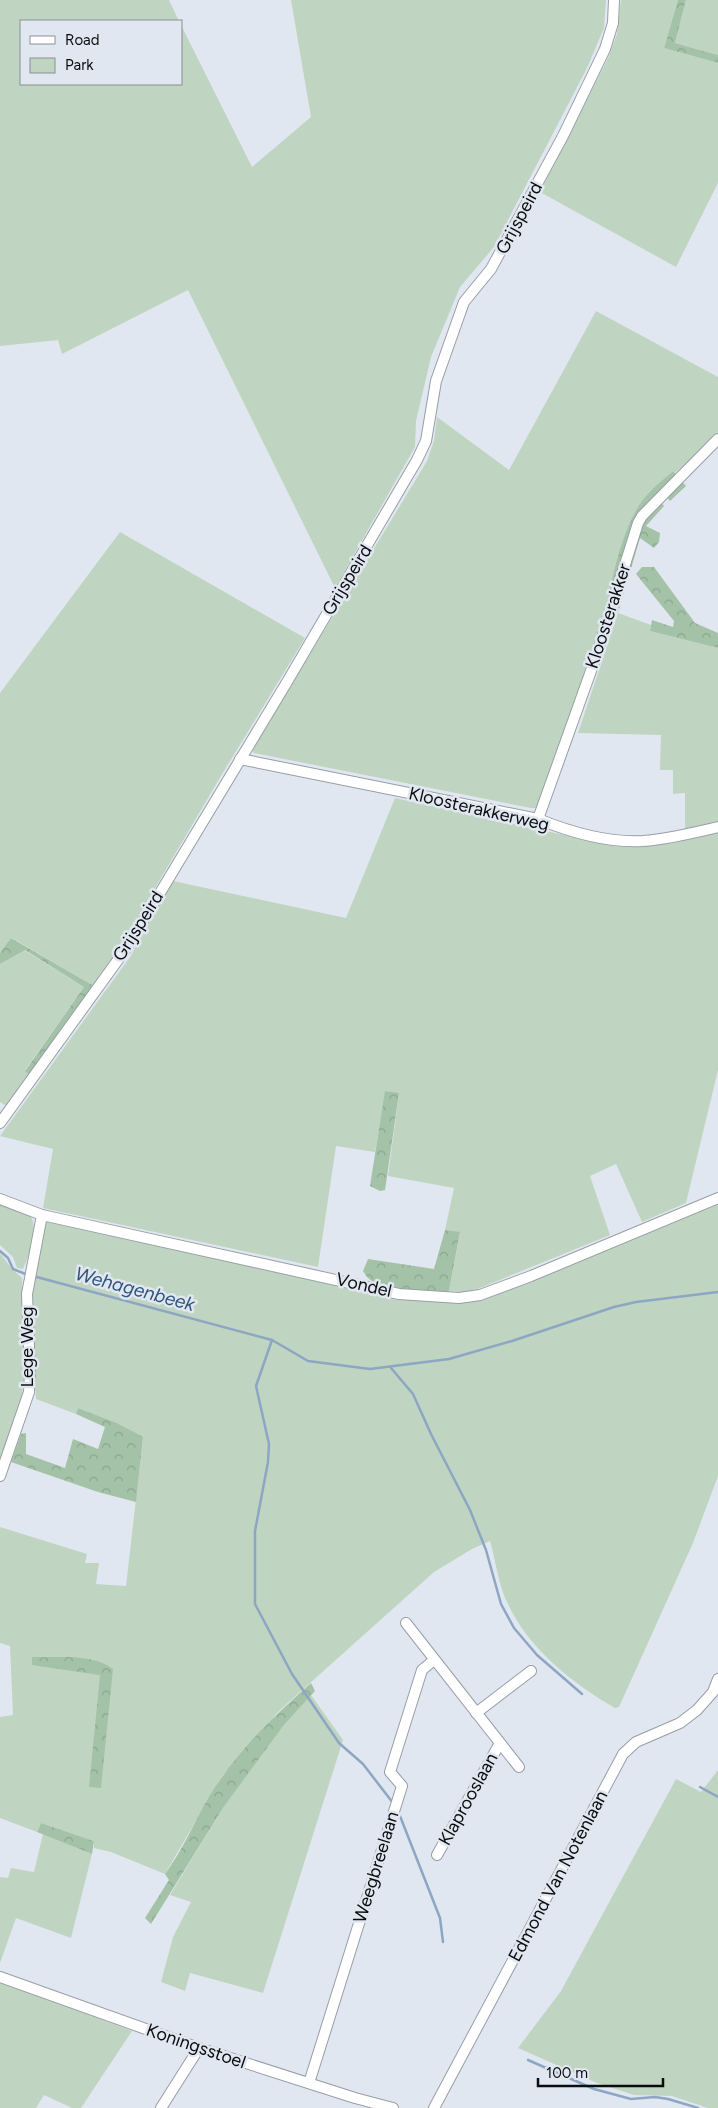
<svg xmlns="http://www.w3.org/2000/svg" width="718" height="2108" font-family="Figtree,sans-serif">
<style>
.green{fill:#bfd5c1}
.forest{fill:url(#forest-crowns)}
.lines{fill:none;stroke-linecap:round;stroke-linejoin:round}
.stream{stroke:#8da6c3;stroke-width:2.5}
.minor-casing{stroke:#989ea6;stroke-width:12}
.minor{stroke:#fff;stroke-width:10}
.labels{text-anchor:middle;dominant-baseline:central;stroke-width:5;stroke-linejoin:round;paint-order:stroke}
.street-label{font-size:18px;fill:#0a0c0f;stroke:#e1e7f0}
.water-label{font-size:19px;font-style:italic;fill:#2e557d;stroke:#e1e7f0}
</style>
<defs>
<pattern id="forest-crowns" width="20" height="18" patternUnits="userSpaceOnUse" patternTransform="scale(1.25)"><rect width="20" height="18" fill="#a3c2a7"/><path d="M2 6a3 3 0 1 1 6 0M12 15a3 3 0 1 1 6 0" fill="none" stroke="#8ba68f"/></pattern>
</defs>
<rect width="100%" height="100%" fill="#e1e7f0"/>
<!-- green -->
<g class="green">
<path d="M0 0H169L179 21H21V84H181V25L252 167 311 117 291 0H606L604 28 587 68 494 247 460 287 431 357 416 421 415 447 335 588 188 290 62 354 58 340 0 346Z"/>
<path d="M621 0H678L664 48 718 63V183L676 267 540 192 609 56 617 34Z"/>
<path d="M686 0H718V55L675 43Z"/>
<path d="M596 311 718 377C718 387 718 426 718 433 715 440 683 466 675 473L673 471 644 499 633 516 622 543 605 611 541 803 536 808H531L254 753 252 750 255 745 427 461 434 441 437 417 509 470Z"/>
<path d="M120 532 305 638 221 776 125 939 94 986 12 938 0 953V693Z"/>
<path d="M618 613 651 625 650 631 718 648V821L685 830V793L673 794V770H660L661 735 578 733Z"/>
<path d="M395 798 583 839 638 847 670 842 718 831V1070L686 1203 642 1222 616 1164 590 1176 610 1235 480 1288 464 1292 449 1291 460 1233 445 1230 454 1188 388 1176 399 1094 386 1091 375 1152 336 1146 318 1267 43 1208 53 1149 0 1136 130 957 173 881 346 918Z"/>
<path d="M24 950 84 987 25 1070 31 1076 8 1107 0 1102V964Z"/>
<path d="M718 1203V1476L693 1543 619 1707 615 1708C573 1684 528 1648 508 1604 498 1585 496 1561 490 1541L472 1549 434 1572 281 1709 222 1776 165 1874 111 1852 94 1848V1841L41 1823 37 1832 0 1818V1717L13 1715 10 1646 0 1643V1527L87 1554 85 1563H99L96 1584 126 1586 143 1438 117 1423 78 1408 76 1414 36 1399 31 1310 33 1279 46 1220 462 1302Z"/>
<path d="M0 1204C8 1207 23 1210 30 1216 40 1226 28 1258 23 1269L17 1268 13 1257 0 1245Z"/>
<path d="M0 1253 12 1269 22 1278 24 1379 21 1402 0 1460Z"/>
<path d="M311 1695 343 1740 263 1993 190 1973 185 1991 161 1982 173 1937 191 1902 170 1895 223 1808 284 1725Z"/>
<path d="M718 1770V2108H708L672 2096 634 2095 597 2083 518 2048 561 1991 676 1779 701 1792Z"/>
<path d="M43 1834 92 1854 71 1938 16 1918 0 1963V1877L8 1878 11 1868 34 1872Z"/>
<path d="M0 1982 132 2031 81 2108H72L44 2095 36 2108H0Z"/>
</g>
<!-- forest -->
<g class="forest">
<path d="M678 0H686L675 43 718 55V63L664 48Z"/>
<path d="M673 471 686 486 670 501 666 496 660 501 664 506 646 526 660 533 659 542 654 548 640 538 618 613 605 611C614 574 620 533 642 501 650 490 663 480 673 471Z"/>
<path d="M642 567H654L695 623 718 633V648L650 631 652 620 673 627 674 621 636 574Z"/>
<path d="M11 938 94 986 31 1076 25 1071 84 987 25 950 0 964V953Z"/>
<path d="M385 1091 399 1093 385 1190 380 1191 370 1186Z"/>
<path d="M445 1230 460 1232 449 1291C432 1294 390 1289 374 1282 369 1280 366 1276 363 1271L368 1259 434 1269Z"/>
<path d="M78 1408 117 1423 143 1437 136 1502 98 1492 11 1462 21 1434 26 1433V1454L65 1468 73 1439 98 1449 105 1427 76 1414Z"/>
<path d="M32 1657C58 1658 92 1653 113 1669L101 1788 89 1787 100 1675 32 1665Z"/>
<path d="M311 1683 315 1691 284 1725 223 1808 151 1924 145 1918 169 1880 165 1874C183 1850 194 1822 209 1797 234 1754 274 1716 311 1683Z"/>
<path d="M41 1823 94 1841 92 1854 37 1832Z"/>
</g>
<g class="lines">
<!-- stream -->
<g class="stream">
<path d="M0 1251 8 1258 13 1269 28 1275"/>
<path d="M33 1276 272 1340 308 1361 370 1369 449 1359 512 1341 614 1307 636 1302 718 1292"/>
<path d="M272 1340 256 1386 269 1444 268 1462 255 1531V1604L292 1674 339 1743 363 1764 393 1803"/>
<path d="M391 1368 413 1394 431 1434 470 1510 486 1550 501 1604 514 1628 537 1655 582 1694"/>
<path d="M700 1787 718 1797"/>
<path d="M400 1816 440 1918 443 1942"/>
<path d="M528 2060 594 2089 631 2099 655 2097 668 2099 698 2108"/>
</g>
<defs>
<g id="minor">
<path d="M240 759 538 819C570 832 608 843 643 841 668 839 693 833 718 827"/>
<path d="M538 819 597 654 638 523 642 516 718 439"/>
<path d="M0 1123 128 946 287 682 417 460 426 441 436 381 464 302 491 269 563 136 605 49 613 23 614 0"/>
<path d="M0 1199 42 1215 399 1294 459 1298 480 1295 531 1276 718 1198"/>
<path d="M0 1476 29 1392 30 1373 27 1294 42 1215"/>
<path d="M406 1623 519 1767"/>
<path d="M476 1713 531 1671"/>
<path d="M437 1855 500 1743"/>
<path d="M0 1977 199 2048 355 2098 393 2108"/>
<path d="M309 2083 402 1786 390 1772 422 1670 434 1660"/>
<path d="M161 2108 199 2048"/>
<path d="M434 2108 623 1754 636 1742 680 1723 697 1710 713 1692 718 1679"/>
</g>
</defs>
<!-- minor casing -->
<use href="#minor" class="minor-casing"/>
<!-- minor -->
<use href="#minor" class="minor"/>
</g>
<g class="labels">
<!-- street labels -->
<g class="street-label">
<text transform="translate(519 218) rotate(-62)">Grijspeird</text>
<text transform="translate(347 580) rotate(-59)">Grijspeird</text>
<text transform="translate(608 616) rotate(-72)">Kloosterakker</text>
<text transform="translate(479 809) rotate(13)">Kloosterakkerweg</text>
<text transform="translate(138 926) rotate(-58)">Grijspeird</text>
<text transform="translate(364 1285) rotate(13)">Vondel</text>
<text transform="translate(27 1347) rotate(-90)">Lege Weg</text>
<text transform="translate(468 1799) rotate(-61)">Klaprooslaan</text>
<text transform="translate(376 1867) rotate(-73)">Weegbreelaan</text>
<text transform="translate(558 1876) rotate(-62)">Edmond Van Notenlaan</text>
<text transform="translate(196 2046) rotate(19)">Koningsstoel</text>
</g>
<!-- water labels -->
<g class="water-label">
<text transform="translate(135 1289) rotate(15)">Wehagenbeek</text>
</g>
</g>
<!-- legend -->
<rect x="20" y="20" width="162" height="65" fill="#e1e7f0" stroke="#8b8f96"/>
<rect x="30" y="36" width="25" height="8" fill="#ffffff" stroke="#8b8f96"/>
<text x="65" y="45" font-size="15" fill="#0a0c0f">Road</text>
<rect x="30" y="58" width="25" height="15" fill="#bfd5c1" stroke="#8b8f96"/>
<text x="65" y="70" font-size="15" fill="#0a0c0f">Park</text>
<!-- scale -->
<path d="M538 2078v8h125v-8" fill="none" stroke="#0a0c0f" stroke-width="2.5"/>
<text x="546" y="2078" font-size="15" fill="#0a0c0f" stroke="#e1e7f0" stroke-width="4" paint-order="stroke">100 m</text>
</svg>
